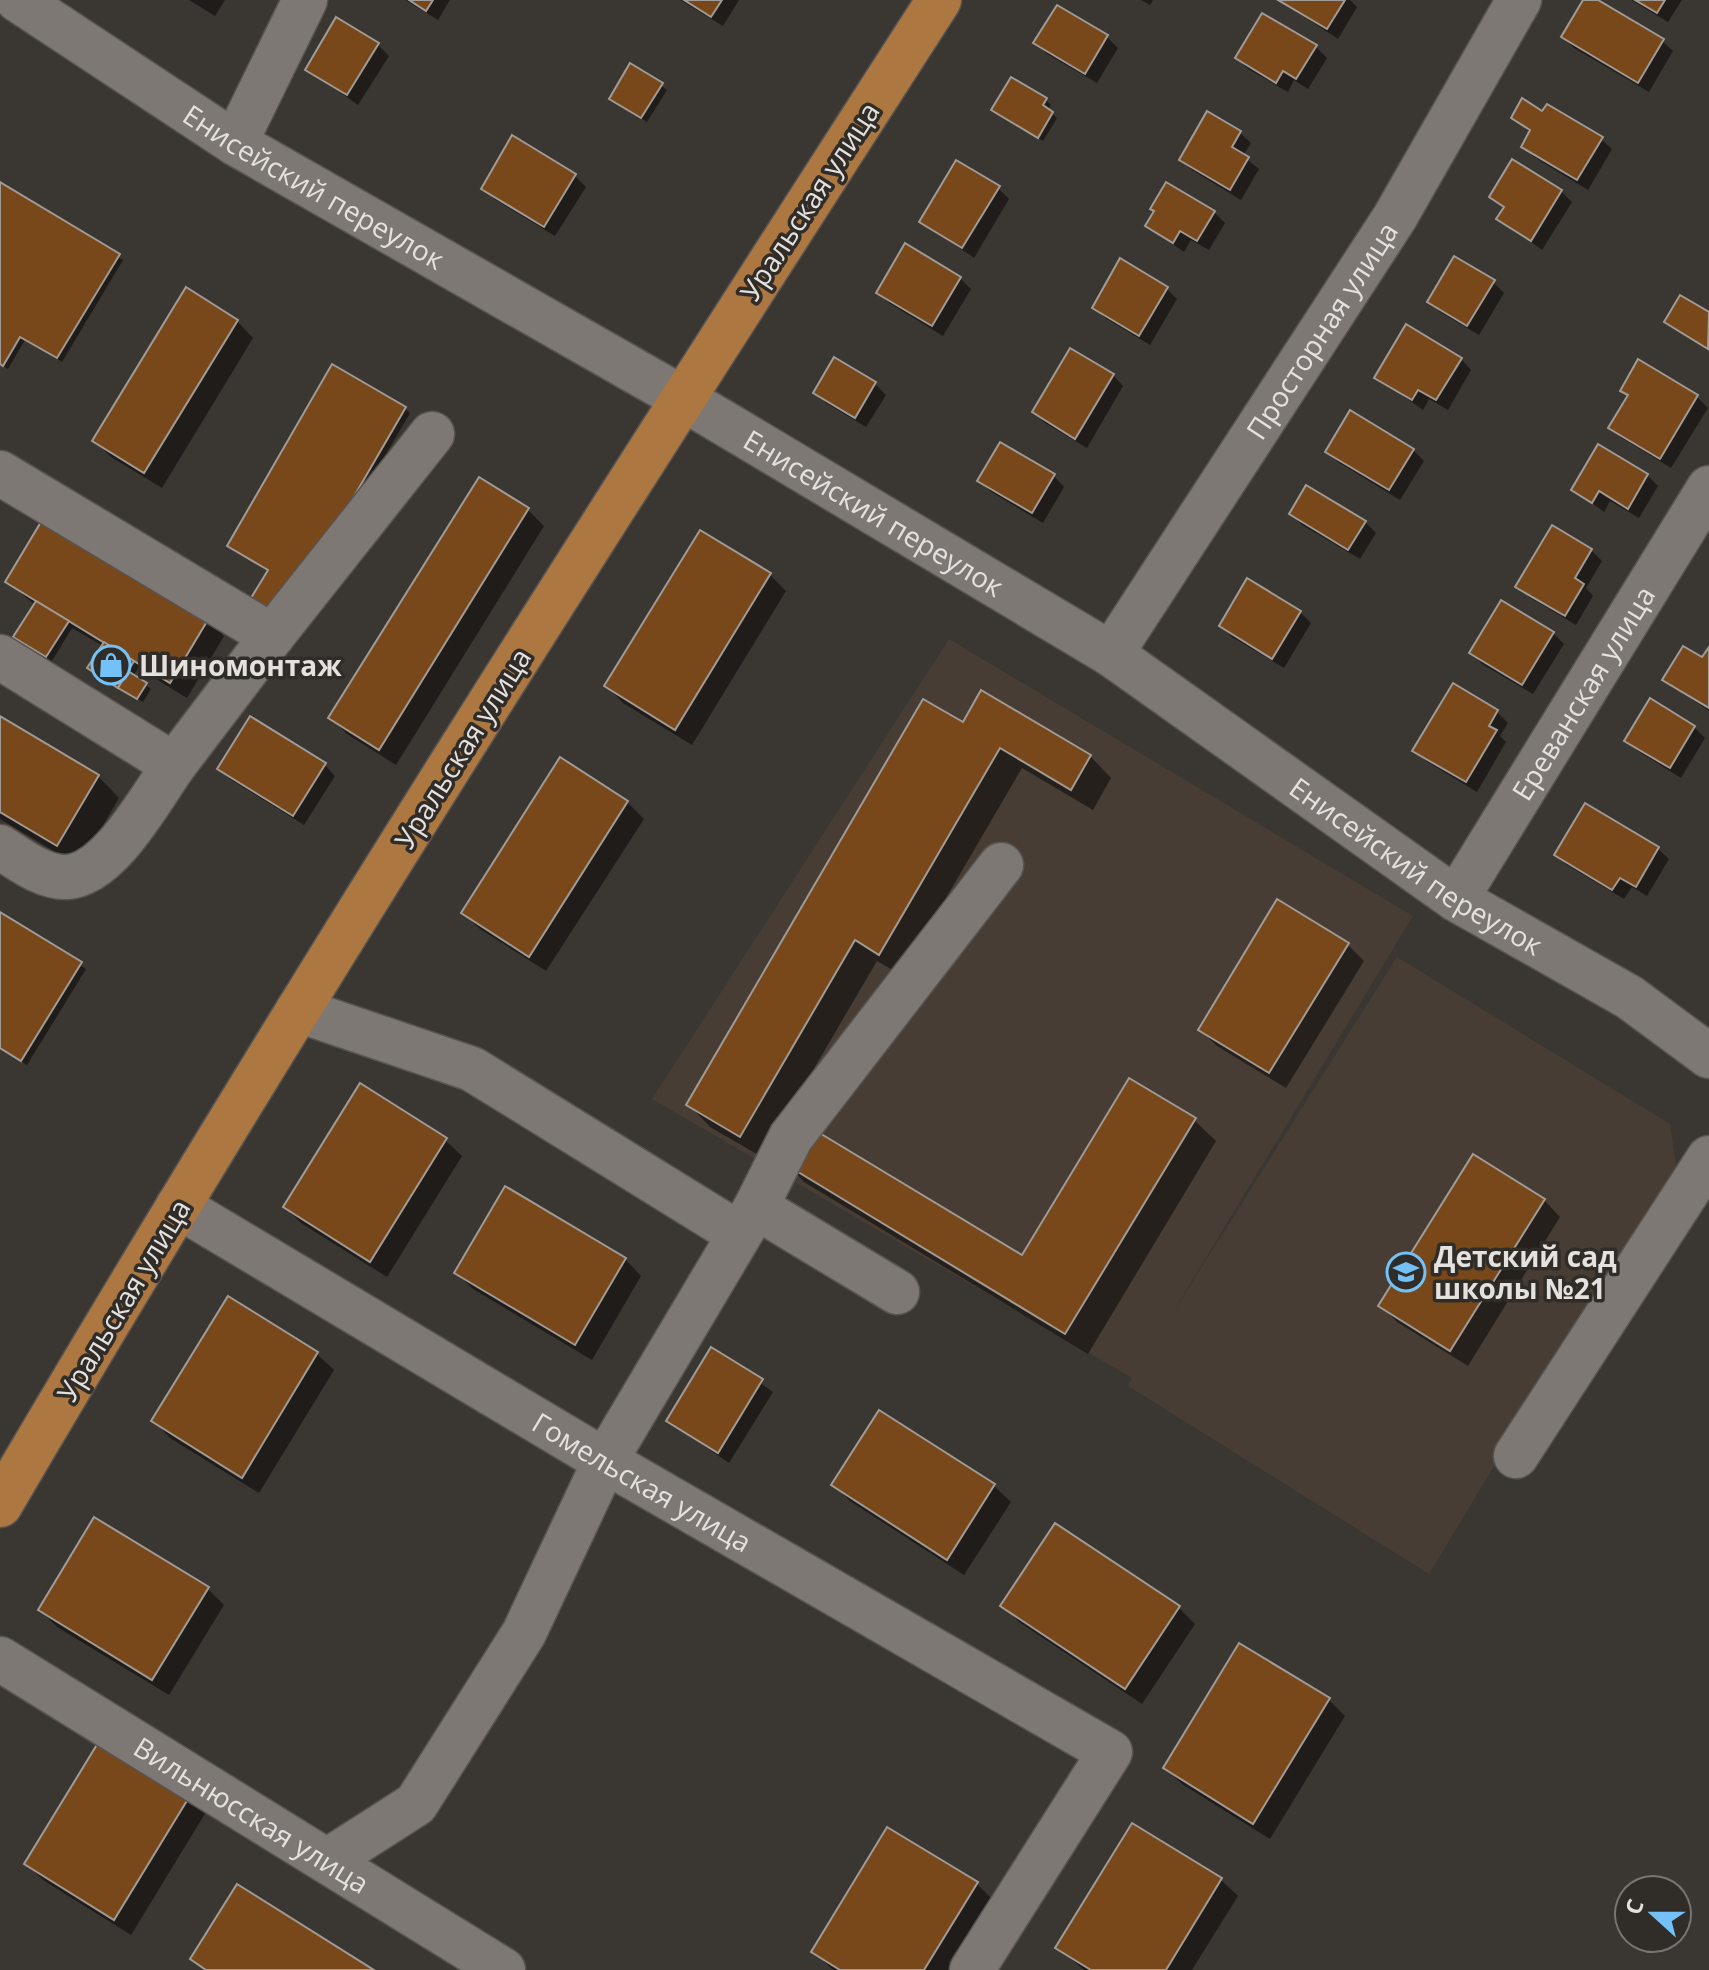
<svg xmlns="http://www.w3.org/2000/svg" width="1709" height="1970" font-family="'Open Sans',sans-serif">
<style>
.built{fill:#473d35}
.shadow{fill:#0007}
.building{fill:#78481b;stroke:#a09b96;stroke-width:2}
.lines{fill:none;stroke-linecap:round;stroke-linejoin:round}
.minor-casing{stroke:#585451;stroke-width:47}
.major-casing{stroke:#585451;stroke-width:47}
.minor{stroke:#7d7874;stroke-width:44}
.major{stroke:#ac7740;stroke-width:44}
.labels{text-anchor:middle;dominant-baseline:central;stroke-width:7;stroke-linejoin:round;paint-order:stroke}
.street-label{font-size:28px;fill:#e4e1df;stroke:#302c28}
.poi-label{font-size:28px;font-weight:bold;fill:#e4e1df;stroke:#302c28;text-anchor:start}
</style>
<rect width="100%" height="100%" fill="#3a3632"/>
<!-- built -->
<path class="built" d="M949 639 1413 916 1169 1319 1397 957 1670 1124 1676 1165 1429 1574 1128 1386 1132 1378 652 1099Z"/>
<!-- shadow -->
<g class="shadow">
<path d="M189 0H225L215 16Z"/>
<path d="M405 0H450L438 20Z"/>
<path d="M680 0H739L723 26Z"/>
<path d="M1141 0H1153L1150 5Z"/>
<path d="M1279 0H1350L1357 7 1338 39Z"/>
<path d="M1585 0H1595L1662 41 1673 51 1649 92 1574 48 1563 37Z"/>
<path d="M1631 0H1682L1668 22Z"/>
<path d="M1057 7 1107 37 1118 48 1097 83 1047 54 1036 43Z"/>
<path d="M378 45 389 56 358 105 307 69Z"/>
<path d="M1316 47 1327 58 1308 89 1294 80 1288 92 1248 69 1237 58Z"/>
<path d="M631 65 667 90 647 122 616 103Z"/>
<path d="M1046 100 1051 105 1047 110 1057 118 1043 141 999 114Z"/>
<path d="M1543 113 1601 139 1612 149 1588 190 1534 157 1523 147 1531 133 1513 118Z"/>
<path d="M1240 133 1251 143 1243 156 1259 169 1241 200 1192 170 1181 160Z"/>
<path d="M513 138 575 176 586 187 555 236 494 199 483 188Z"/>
<path d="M0 184 123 260 62 362 25 340 8 369 0 364Z"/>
<path d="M998 188 1009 199 974 258 922 222Z"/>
<path d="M1561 191 1572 202 1542 250 1499 219 1505 209 1491 197Z"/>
<path d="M1214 212 1225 223 1209 250 1191 240 1184 252 1147 226Z"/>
<path d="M960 278 971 289 943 336 889 303 878 293Z"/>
<path d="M1493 282 1504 293 1479 335 1440 312 1429 301Z"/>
<path d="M1166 288 1177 299 1150 345 1105 318 1094 307Z"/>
<path d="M237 321 253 338 162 488 111 457 94 440Z"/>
<path d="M1461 359 1471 370 1448 410 1429 399 1423 410 1377 377Z"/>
<path d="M1113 375 1123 386 1087 448 1045 423 1034 412Z"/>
<path d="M875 384 886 395 866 427 826 403 816 392Z"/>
<path d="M1622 390 1697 397 1708 408 1671 468 1622 438 1611 427 1629 397Z"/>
<path d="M405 408 410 413 289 620 259 603 269 571 229 546Z"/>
<path d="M1413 450 1424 461 1400 500 1338 462 1328 451Z"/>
<path d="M1647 475 1658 486 1639 518 1610 501 1604 512 1573 489Z"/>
<path d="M1054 476 1064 487 1043 523 990 491 979 481Z"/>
<path d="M528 510 544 526 396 765 347 734 331 718Z"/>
<path d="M1292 514 1365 522 1376 533 1360 559 1302 525Z"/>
<path d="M1591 550 1602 561 1586 588 1593 596 1576 625 1529 597 1518 586Z"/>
<path d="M770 575 786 591 692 745 623 703 607 686Z"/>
<path d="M8 582 208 619 224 636 187 698 138 668 133 676 151 689 143 702 94 673 103 646 72 628 52 661 21 642 35 605Z"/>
<path d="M1300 612 1311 623 1284 668 1232 637 1221 626Z"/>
<path d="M1553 633 1564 644 1533 694 1482 664 1471 653Z"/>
<path d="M1709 649V711L1664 680 1702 660Z"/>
<path d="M1453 686 1497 712 1508 723 1500 736 1506 742 1477 792 1426 761 1415 750Z"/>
<path d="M0 718 98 776 119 798 79 866 0 819Z"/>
<path d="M963 725 1090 756 1111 778 1093 810 1022 768 901 975 877 961 762 1157 710 1127 689 1105Z"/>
<path d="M1694 727 1705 738 1681 778 1638 751 1627 740Z"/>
<path d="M325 765 335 776 304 825 230 779 220 769Z"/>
<path d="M627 802 644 819 546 971 480 929 463 913Z"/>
<path d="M1658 849 1669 859 1647 896 1632 887 1624 899 1567 865 1556 855Z"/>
<path d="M0 914 86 969 27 1065 0 1048Z"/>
<path d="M1347 944 1364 961 1286 1088 1217 1046 1200 1030Z"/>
<path d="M1194 1120 1216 1141 1088 1354 804 1182 783 1160 1023 1258Z"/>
<path d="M445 1140 462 1156 387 1277 301 1223 285 1207Z"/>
<path d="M1544 1200 1560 1217 1468 1366 1397 1322 1381 1306Z"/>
<path d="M625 1259 641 1276 592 1360 473 1289 456 1273Z"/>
<path d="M229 1299 317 1354 334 1370 259 1493 170 1438 154 1421Z"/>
<path d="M712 1350 773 1392 729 1463 668 1421Z"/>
<path d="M879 1412 994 1486 1011 1502 964 1575 850 1501 834 1485Z"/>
<path d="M1055 1525 1179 1608 1195 1624 1142 1704 1019 1622 1003 1606Z"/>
<path d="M207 1588 224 1605 169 1695 57 1627 40 1610Z"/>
<path d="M1240 1645 1329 1700 1345 1716 1270 1839 1182 1784 1165 1768Z"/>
<path d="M190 1796 206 1812 131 1935 43 1880 26 1863Z"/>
<path d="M1133 1825 1221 1880 1238 1896 1192 1970H1084L1058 1947Z"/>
<path d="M977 1884 993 1900 950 1970H833L813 1951Z"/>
</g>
<!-- building -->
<g class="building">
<path d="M409 0H433L426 11Z"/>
<path d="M684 0H722L711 17Z"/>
<path d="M1278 0H1345L1327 29Z"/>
<path d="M1583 0H1598L1664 39 1638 83 1561 37Z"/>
<path d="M1635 0H1665L1657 13Z"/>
<path d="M1057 5 1108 35 1085 74 1033 43Z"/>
<path d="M1262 13 1317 45 1296 79 1283 71 1276 83 1235 58Z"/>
<path d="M336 17 379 43 347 95 305 70Z"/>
<path d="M630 63 663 83 641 118 609 99Z"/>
<path d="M1011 77 1047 98 1043 105 1053 112 1038 138 991 110Z"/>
<path d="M1522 98 1542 111 1547 104 1603 137 1577 180 1521 147 1530 130 1511 118Z"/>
<path d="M1207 111 1241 131 1232 147 1249 157 1230 190 1179 160Z"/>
<path d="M512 135 576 174 544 227 481 189Z"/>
<path d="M1512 159 1562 190 1531 241 1496 219 1504 207 1489 197Z"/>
<path d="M956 160 1000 186 962 248 919 222Z"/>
<path d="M0 182 120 254 57 358 20 337 3 366 0 364Z"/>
<path d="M1166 182 1215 211 1197 241 1180 231 1173 243 1145 226 1154 211 1150 209Z"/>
<path d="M905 243 961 277 932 326 876 293Z"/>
<path d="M1454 256 1495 280 1467 326 1427 302Z"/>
<path d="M1120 258 1168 287 1139 336 1092 308Z"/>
<path d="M186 287 238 320 144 473 92 441Z"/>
<path d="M1680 295 1709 312 1708 349 1664 322Z"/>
<path d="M1406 324 1462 358 1436 400 1418 390 1412 400 1374 378Z"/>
<path d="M1070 348 1114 374 1075 439 1032 412Z"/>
<path d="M834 357 876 382 855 418 813 393Z"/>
<path d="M1638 359 1698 395 1660 459 1608 428 1628 395 1620 391Z"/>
<path d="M332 364 406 407 284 617 251 598 268 570 227 546Z"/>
<path d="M1350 410 1414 449 1389 490 1325 452Z"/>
<path d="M1000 442 1055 474 1032 513 977 481Z"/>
<path d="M1598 444 1648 474 1628 509 1599 491 1592 503 1571 490Z"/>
<path d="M479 477 529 508 379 750 328 718Z"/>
<path d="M1306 485 1366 521 1348 550 1289 514Z"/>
<path d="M44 517 209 618 170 683 5 582Z"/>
<path d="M1552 525 1592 549 1575 578 1584 584 1565 616 1515 587Z"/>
<path d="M700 530 771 573 675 730 604 686Z"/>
<path d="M1247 578 1301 611 1272 659 1219 626Z"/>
<path d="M1501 600 1554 632 1522 685 1469 653Z"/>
<path d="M36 601 69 621 46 657 13 637Z"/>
<path d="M104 642 134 661 118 688 87 668Z"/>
<path d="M1683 646 1702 657 1709 647V708L1662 680Z"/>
<path d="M128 671 147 683 137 699 118 688Z"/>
<path d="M1453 683 1498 710 1489 726 1497 730 1466 782 1412 751Z"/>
<path d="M981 690 1091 755 1071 790 1000 748 879 955 855 940 740 1137 686 1105 923 699 963 722Z"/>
<path d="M1650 698 1695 726 1670 768 1624 741Z"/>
<path d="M0 716 99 775 57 846 0 812Z"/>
<path d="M250 716 326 763 293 816 217 769Z"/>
<path d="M560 757 628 801 529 957 461 913Z"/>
<path d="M1585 803 1659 847 1636 887 1620 878 1612 890 1554 855Z"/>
<path d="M1277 899 1349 943 1269 1073 1198 1030Z"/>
<path d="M0 912 82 962 21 1061 0 1048Z"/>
<path d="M1129 1078 1196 1118 1065 1334 780 1161 803 1123 1022 1255Z"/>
<path d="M360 1083 447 1138 370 1262 283 1207Z"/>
<path d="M1473 1154 1545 1199 1450 1351 1378 1306Z"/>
<path d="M505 1186 626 1258 575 1345 454 1273Z"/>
<path d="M228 1296 318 1352 242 1478 151 1421Z"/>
<path d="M711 1347 763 1379 718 1453 666 1421Z"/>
<path d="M879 1410 995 1484 947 1560 831 1485Z"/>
<path d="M94 1517 209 1587 152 1680 38 1610Z"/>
<path d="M1055 1523 1180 1606 1125 1689 1000 1606Z"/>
<path d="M1239 1643 1330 1698 1253 1824 1163 1768Z"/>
<path d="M101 1738 191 1794 114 1920 24 1864Z"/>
<path d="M1132 1823 1222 1878 1166 1970H1091L1055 1948Z"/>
<path d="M887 1827 978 1882 924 1970H840L811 1952Z"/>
<path d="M237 1884 374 1970H206L190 1959Z"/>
</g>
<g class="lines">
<defs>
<g id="minor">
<path id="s1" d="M18 0 235 143 682 398 1111 654 1456 899 1629 997 1709 1056"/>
<path d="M235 143 305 0"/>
<path d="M0 473 272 636 174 765 0 657"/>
<path d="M272 636 432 434"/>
<path id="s2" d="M1111 654 1395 217 1519 0"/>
<path d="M0 847C19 859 43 878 67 877 110 874 150 799 174 765"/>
<path id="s3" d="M1456 899 1709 488"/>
<path d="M298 1010 472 1069 739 1234"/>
<path id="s4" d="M178 1206 605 1461 1110 1752 972 1970"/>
<path d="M756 1207 897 1292"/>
<path d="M1516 1456 1709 1158"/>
<path id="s5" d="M0 1659 503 1970"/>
<path d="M327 1861 416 1804 524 1633 605 1461 756 1207 791 1137 1001 865"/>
</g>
<path id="major" d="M0 1505C299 995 619 497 939 0"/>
</defs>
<!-- minor casing -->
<use href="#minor" class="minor-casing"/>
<!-- major casing -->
<use href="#major" class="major-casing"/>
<!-- minor -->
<use href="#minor" class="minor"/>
<!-- major -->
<use href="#major" class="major"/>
</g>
<!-- icons -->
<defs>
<symbol id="shop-ring" viewBox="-11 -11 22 22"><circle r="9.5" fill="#302c28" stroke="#73c1f6" stroke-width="1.5"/><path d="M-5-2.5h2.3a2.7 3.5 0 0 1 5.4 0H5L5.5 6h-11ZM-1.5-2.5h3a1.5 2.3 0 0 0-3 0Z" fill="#73c1f6"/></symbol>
<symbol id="school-ring" viewBox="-11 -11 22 22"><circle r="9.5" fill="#302c28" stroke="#73c1f6" stroke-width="1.5"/><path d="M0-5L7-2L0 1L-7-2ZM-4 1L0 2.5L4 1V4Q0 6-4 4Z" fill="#73c1f6"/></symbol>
</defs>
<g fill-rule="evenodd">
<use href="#shop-ring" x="89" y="643" width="44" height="44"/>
<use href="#school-ring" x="1384" y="1250" width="44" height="44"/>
</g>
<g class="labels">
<!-- street labels -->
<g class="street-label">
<text stroke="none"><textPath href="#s1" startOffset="350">Енисейский переулок</textPath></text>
<text transform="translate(809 201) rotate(-57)">Уральская улица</text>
<text stroke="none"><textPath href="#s2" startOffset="386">Просторная улица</textPath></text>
<text stroke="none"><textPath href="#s1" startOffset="998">Енисейский переулок</textPath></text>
<text stroke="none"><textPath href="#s3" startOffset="242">Ереванская улица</textPath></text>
<text transform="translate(462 748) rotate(-58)">Уральская улица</text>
<text stroke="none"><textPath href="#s1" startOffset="1646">Енисейский переулок</textPath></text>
<text transform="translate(123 1300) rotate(-59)">Уральская улица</text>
<text stroke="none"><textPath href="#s4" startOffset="540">Гомельская улица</textPath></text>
<text stroke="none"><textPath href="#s5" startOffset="296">Вильнюсская улица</textPath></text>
</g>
<!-- poi labels -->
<g class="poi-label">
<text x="139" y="665">Шиномонтаж</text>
<text x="1434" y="1256">Детский сад<tspan x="1434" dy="32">школы №21</tspan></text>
</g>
</g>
<!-- north arrow -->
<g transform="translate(1653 1914) rotate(291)"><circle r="38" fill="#302c28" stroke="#787471" stroke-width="2"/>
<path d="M0-6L14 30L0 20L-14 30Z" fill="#73c1f6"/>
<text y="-12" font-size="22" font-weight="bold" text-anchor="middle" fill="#e4e1df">С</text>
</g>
</svg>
